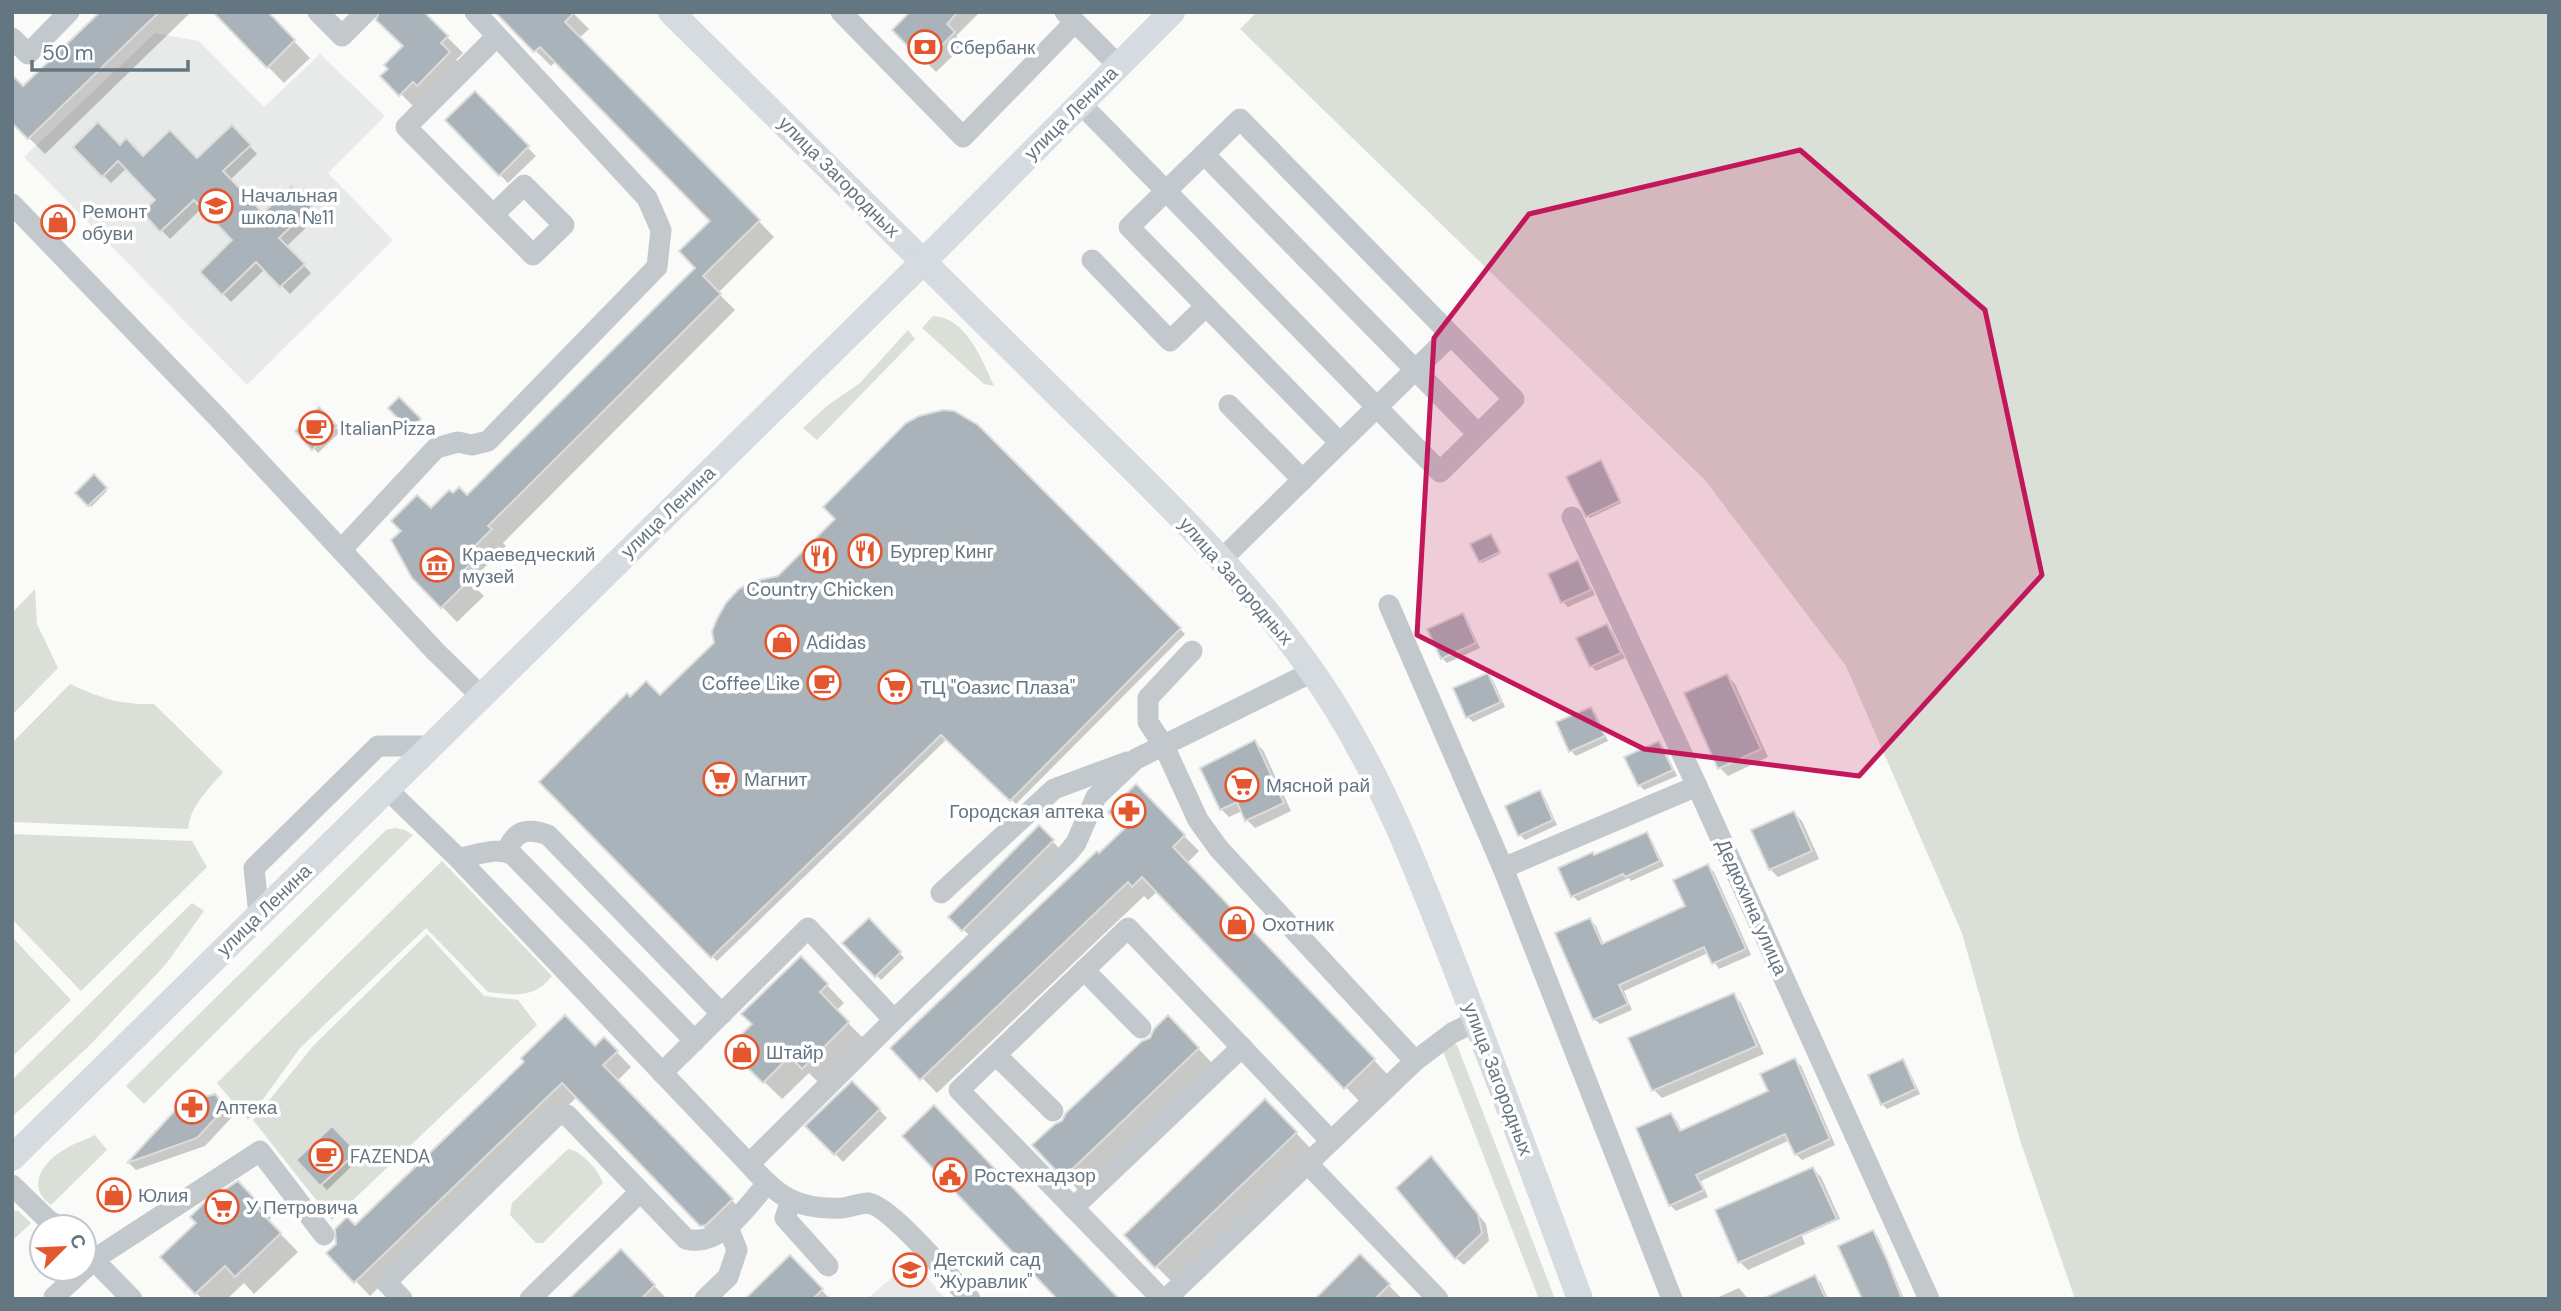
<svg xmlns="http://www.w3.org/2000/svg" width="2561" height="1311" font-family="'DM Sans',sans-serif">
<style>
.built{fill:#e8e9e9}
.green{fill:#dadfd7}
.shadow{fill:#0003}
.building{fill:#aab3b9;stroke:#dcdcda;stroke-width:2}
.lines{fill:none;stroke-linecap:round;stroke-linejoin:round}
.minor{stroke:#c3c8cc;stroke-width:21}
.major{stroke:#d6dbdf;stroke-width:26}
.marked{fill:#c2185b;fill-opacity:0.2;stroke:#c2185b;stroke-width:5;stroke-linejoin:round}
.labels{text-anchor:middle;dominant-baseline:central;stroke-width:7;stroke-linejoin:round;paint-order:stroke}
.poi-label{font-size:19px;fill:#657683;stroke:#fff;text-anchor:start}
.street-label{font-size:19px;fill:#657683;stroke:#fff}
</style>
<rect width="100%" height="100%" fill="#fafaf8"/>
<!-- built -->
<g class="built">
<path d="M155 33 199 41 264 107 320 54 385 116 328 173 393 240 247 385 24 157Z"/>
<path d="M912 1259 945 1299H867L888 1281Z"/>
</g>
<!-- green -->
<g class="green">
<path d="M1257 12H2549V1299H2075L2020 1140 1962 933 1846 666 1705 480 1240 29Z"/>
<path d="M933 316C966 317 982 360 994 386L984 384 922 328Z"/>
<path d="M908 330 915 339 817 440 803 428 828 405 860 383Z"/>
<path d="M35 589 37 624 58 668 12 715V613Z"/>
<path d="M70 684C101 698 119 705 154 704L223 772C209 789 190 806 188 829L12 822V743Z"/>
<path d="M395 828 405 830 413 835 144 1104 126 1086 386 830Z"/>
<path d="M12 834 192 841 207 867 81 991 12 919Z"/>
<path d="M442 861 552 976C534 999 515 995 488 992L426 928 300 1048 248 1120 217 1083Z"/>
<path d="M192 903 204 911 166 964 90 1045 12 1117V1080Z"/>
<path d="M427 934 484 996 518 1000 537 1025 332 1220 253 1120 314 1045Z"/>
<path d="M12 937 71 1000 12 1057Z"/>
<path d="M1451 1043 1457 1045 1555 1299H1539L1443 1051Z"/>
<path d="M95 1135 107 1150 51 1205C25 1186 43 1162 65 1149 74 1143 86 1140 95 1135Z"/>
<path d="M568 1149C582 1151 598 1170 603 1183L543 1243H536L510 1215 512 1203Z"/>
<path d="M12 1210 18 1211 31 1223 12 1241Z"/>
</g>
<!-- shadow -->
<g class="shadow">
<path d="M102 12H191L45 154 12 121 24 88Z"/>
<path d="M215 12H266L310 58 284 83Z"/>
<path d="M366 12H422L463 53 456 60 465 69 417 110 383 76 405 46 379 15 373 19Z"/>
<path d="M497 12H572L589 29 579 38 774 237 718 293 735 310 503 543 506 546 483 569 490 575 476 588 484 596 457 622 413 577 431 511 467 497 697 268 712 221 556 61 551 66Z"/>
<path d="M913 12H980L956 36 965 44 936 72 895 30Z"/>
<path d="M474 94 536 156 508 183 447 120Z"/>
<path d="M232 127 257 154 230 180 263 215 291 189 318 216 286 247 311 273 290 294 265 269 231 302 202 272 235 241 203 207 170 239 144 212 158 200 127 168 111 183 76 147H120L143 158 197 160Z"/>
<path d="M399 399 424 425 415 434 390 408Z"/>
<path d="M319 410 340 432 318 453 297 431Z"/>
<path d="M977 427 1185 634 1016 804 948 738 717 961 542 782 630 699 660 697 779 578Z"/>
<path d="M1602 465 1621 503 1590 518 1588 516Z"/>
<path d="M94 477 107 491 91 507 78 493Z"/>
<path d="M1493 538 1500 554 1482 563 1480 561Z"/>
<path d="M1577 562 1582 568 1595 595 1568 607 1563 602 1551 575Z"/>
<path d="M1462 615 1467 620 1480 648 1447 663 1442 658Z"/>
<path d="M1607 626 1612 631 1625 658 1596 671 1591 666Z"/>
<path d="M1487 675 1493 680 1505 707 1473 722 1468 717Z"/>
<path d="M1727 676 1735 684 1768 757 1728 776 1720 768Z"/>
<path d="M1591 709 1596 714 1608 741 1576 756 1571 751Z"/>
<path d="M1255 742 1263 750 1291 811 1255 828 1247 820 1242 811 1229 817 1221 809Z"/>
<path d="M1659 743 1664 748 1677 776 1644 790 1639 785Z"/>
<path d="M1136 787 1199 851 1187 863 1388 1075 1360 1102 1158 891 1148 900 1144 896 937 1093 893 1048 1127 828Z"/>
<path d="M1539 792 1545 798 1557 825 1525 840 1520 835Z"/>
<path d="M1794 813 1802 821 1819 859 1778 877 1770 869Z"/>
<path d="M1039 828 1059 848 970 936 950 917Z"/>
<path d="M1646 834 1651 839 1664 866 1631 881 1629 878 1578 901 1573 896 1560 869 1595 857Z"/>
<path d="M1708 866 1714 872 1751 955 1719 969 1708 953 1624 991 1632 1010 1600 1024 1594 1019 1590 920 1596 926 1604 945 1688 907Z"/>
<path d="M869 920 904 958 881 980 845 943Z"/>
<path d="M801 958 844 1003 836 1011 866 1041 821 1085 809 1073 782 1099 730 1048 754 1024Z"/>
<path d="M1733 995 1741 1003 1764 1054 1662 1098 1654 1090Z"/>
<path d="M1184 1034 1214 1065 1081 1193 1035 1145 1063 1122Z"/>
<path d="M604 1039 631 1067 617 1081 746 1215 717 1240 578 1096 370 1296 329 1253 527 1062 595 1048Z"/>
<path d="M1795 1060 1801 1066 1835 1145 1802 1160 1796 1154 1790 1140 1701 1181 1708 1197 1676 1211 1670 1205 1671 1115 1677 1121 1682 1132 1770 1092Z"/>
<path d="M1902 1061 1907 1066 1920 1094 1887 1109 1882 1104Z"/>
<path d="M852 1083 887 1118 843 1162 808 1126Z"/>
<path d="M215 1096 233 1116 205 1146 136 1170 129 1163 182 1105Z"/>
<path d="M1282 1118 1312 1150 1173 1283 1156 1266Z"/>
<path d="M332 1128 360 1158 327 1190 298 1160Z"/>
<path d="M1439 1167 1486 1224 1489 1241 1464 1265 1456 1258Z"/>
<path d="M1813 1169 1821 1177 1840 1219 1802 1236 1805 1244 1748 1270 1740 1262Z"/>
<path d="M238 1183 271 1218 268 1221 298 1252 254 1294 244 1283 227 1299H202L162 1257Z"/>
<path d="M1873 1232 1878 1237 1904 1299H1863Z"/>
<path d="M621 1252 667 1299H572Z"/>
<path d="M1360 1256 1402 1299H1318Z"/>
<path d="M790 1257 830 1299H747Z"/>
<path d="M1815 1277 1821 1283 1828 1299H1766Z"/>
<path d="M1739 1288 1748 1299H1714Z"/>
</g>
<!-- building -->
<g class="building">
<path d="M100 12H159L28 139 12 123V75L23 86Z"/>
<path d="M213 12H268L295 40 267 68Z"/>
<path d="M379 12H424L448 36 441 43 450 52 417 86 413 82 399 96 380 76 388 69 384 65 403 46 376 20Z"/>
<path d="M495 12H575L565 22 760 220 703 276 721 294 488 526 492 529 469 552 476 559 462 572 470 579 441 608 412 578 391 540 401 531 391 521 417 495 431 508 449 490 453 493 459 487 467 495 695 268 679 251 710 221 540 47 534 52Z"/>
<path d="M910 12H958L947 24 955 32 924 63 892 30Z"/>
<path d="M475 91 529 146 499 176 445 120Z"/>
<path d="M98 122 120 145 126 138 143 156 170 130 197 158 232 125 251 145 223 171 263 213 291 186 312 207 279 238 305 264 280 287 256 262 222 295 200 272 232 240 194 200 160 232 142 212 155 200 118 161 102 177 73 147Z"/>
<path d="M399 397 421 419 409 430 388 408Z"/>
<path d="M319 407 337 426 312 450 295 431Z"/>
<path d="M943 410 954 411 978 425 1181 628 1010 801 941 735 711 958 539 782 627 693 630 697 646 681 660 695 714 643 712 631 717 619 726 603 738 590 750 582 778 576 835 519 823 507 906 423 919 416Z"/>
<path d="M1601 460 1620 501 1586 517 1566 477Z"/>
<path d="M94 474 107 488 88 506 75 493Z"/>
<path d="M1491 534 1500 552 1479 562 1470 544Z"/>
<path d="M1578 560 1591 590 1561 603 1548 574Z"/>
<path d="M1463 613 1476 643 1441 659 1427 629Z"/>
<path d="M1607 624 1621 653 1590 667 1576 638Z"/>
<path d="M1488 673 1501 702 1466 718 1453 688Z"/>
<path d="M1727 674 1761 749 1718 769 1684 693Z"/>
<path d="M1591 707 1605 736 1569 752 1556 722Z"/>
<path d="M1255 740 1284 803 1245 821 1237 802 1220 810 1200 768Z"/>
<path d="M1659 741 1673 770 1638 786 1624 757Z"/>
<path d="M1136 784 1185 835 1173 847 1375 1059 1344 1089 1142 877 1132 887 1128 882 920 1080 890 1048 1097 851 1099 853 1125 828 1108 812Z"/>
<path d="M1540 790 1553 820 1518 836 1505 806Z"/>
<path d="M1794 811 1812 851 1769 870 1751 830Z"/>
<path d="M1039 825 1054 840 962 931 948 917Z"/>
<path d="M1647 832 1660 861 1625 877 1623 874 1571 897 1558 868 1593 852 1594 855Z"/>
<path d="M1708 864 1746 949 1712 964 1704 947 1619 985 1628 1004 1593 1020 1555 933 1590 918 1602 944 1685 906 1673 880Z"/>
<path d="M869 918 901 952 875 977 842 943Z"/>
<path d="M801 956 828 984 820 992 849 1022 802 1069 790 1056 763 1083 728 1048 752 1024 741 1014Z"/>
<path d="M1734 993 1757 1046 1652 1091 1628 1038Z"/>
<path d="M565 1015 595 1046 604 1037 618 1051 603 1065 733 1199 706 1225 700 1226 562 1083 354 1283 326 1253 336 1244 335 1229 347 1217 355 1225 524 1062 521 1058Z"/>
<path d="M1168 1015 1199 1048 1063 1178 1032 1145 1055 1124 1062 1121 1066 1113 1142 1041 1150 1038 1154 1029Z"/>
<path d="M1795 1058 1830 1139 1795 1155 1785 1134 1696 1175 1704 1190 1669 1206 1636 1128 1671 1113 1680 1131 1768 1091 1760 1074Z"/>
<path d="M1903 1059 1916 1089 1881 1105 1868 1075Z"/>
<path d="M852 1081 880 1109 834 1155 805 1126Z"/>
<path d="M215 1094 226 1107 197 1138 127 1163 181 1104Z"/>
<path d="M1265 1099 1297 1132 1155 1268 1124 1235Z"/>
<path d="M934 1105 1119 1299H1057L902 1136Z"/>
<path d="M332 1126 357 1152 320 1186 296 1160Z"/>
<path d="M1431 1156 1478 1214 1482 1233 1455 1259 1396 1188Z"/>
<path d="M1813 1167 1837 1219 1738 1263 1715 1210Z"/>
<path d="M238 1181 254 1198 251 1202 281 1233 235 1277 225 1266 195 1294 160 1257 196 1223 190 1217 204 1203Z"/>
<path d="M1873 1230 1887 1260 1902 1299H1862L1838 1246Z"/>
<path d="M621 1249 655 1285 641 1299H569Z"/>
<path d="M1360 1254 1390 1284 1375 1299H1315Z"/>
<path d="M790 1255 823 1289 813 1299H745Z"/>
<path d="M1815 1275 1826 1299H1762Z"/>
</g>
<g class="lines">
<!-- minor -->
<g class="minor">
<path d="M318 12 342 36 366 12"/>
<path d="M841 12 963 137 1075 22"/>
<path d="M1065 12 1118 65"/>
<path d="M12 38 28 54 69 12"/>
<path d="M1081 104 1166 191 1129 227 1340 443 1220 561"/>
<path d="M1204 154 1478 434"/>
<path d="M12 204 222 422 435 651 481 696"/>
<path d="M493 215 524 185 564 225 533 255 406 127 497 36"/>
<path d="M1092 260 1170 341 1206 306"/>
<path d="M1229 405 1303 480"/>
<path d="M1340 443C1377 407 1414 371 1451 335L1240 119 1166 191 1440 472 1514 399 1451 335"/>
<path d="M1572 517 1697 786 1929 1299"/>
<path d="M341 550 436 448 458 442 472 445 488 441 657 267 661 230 647 198 475 12"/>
<path d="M1389 605 1503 868 1672 1299"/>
<path d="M1192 651 1148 698V722L1164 746 1198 820 1219 849 1415 1061"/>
<path d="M388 790 458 858 749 1164"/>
<path d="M507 851C515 829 529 828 548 835L722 1014"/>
<path d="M458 858C476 856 499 845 514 856L695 1041"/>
<path d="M1503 868 1697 786"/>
<path d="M941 893 1054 789 1127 762"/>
<path d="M259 915 254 868 378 746H431"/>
<path d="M1084 970 1141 1028"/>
<path d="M996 1055 1053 1111"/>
<path d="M662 1073 808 928 894 1020"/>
<path d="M1308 1164 1438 1299"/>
<path d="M12 1185 47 1219 59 1227"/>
<path d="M791 1200 785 1218 828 1266"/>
<path d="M1073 1208 1242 1047"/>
<path d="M84 1250 132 1299"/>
<path d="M84 1269 93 1260 260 1151 324 1235"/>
<path d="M54 1297 84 1269"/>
<path d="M402 1299 386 1282 557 1115H567L686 1239C721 1248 746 1207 767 1184"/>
<path d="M530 1299 640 1192"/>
<path d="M705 1299 728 1277 737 1250 728 1227"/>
<path d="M970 1299C952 1280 891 1206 868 1203 861 1203 850 1207 842 1208 797 1210 778 1197 749 1164L894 1020 1067 854 1076 843 1096 797 1136 759 1312 672"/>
<path d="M1162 1299 959 1090 1128 928 1331 1141"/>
<path d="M1166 1299 1415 1061 1452 1033 1476 1021"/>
</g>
<!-- major -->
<g class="major">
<path d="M671 12C802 140 932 269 1061 398 1159 495 1265 592 1338 711 1386 789 1419 875 1452 959 1496 1072 1538 1185 1580 1299"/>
<path d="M12 1158 924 261 1172 12"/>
</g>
</g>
<!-- marked area -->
<path class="marked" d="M1800 150 1985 310 2042 575 1859 776 1644 749 1417 635 1434 338 1529 214Z"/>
<!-- icons -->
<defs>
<symbol id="bank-ring" viewBox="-11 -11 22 22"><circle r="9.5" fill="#fff" stroke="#e4572e" stroke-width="1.5"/><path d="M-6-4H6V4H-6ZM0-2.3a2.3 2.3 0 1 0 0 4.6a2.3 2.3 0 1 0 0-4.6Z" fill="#e4572e"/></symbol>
<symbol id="school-ring" viewBox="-11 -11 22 22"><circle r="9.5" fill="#fff" stroke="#e4572e" stroke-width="1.5"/><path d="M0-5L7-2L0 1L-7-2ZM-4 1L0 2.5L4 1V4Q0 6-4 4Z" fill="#e4572e"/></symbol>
<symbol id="shop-ring" viewBox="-11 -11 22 22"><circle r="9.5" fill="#fff" stroke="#e4572e" stroke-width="1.5"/><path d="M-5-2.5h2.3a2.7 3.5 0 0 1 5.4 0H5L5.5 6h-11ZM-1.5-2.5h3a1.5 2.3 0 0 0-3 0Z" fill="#e4572e"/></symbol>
<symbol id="cafe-ring" viewBox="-11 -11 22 22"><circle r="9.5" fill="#fff" stroke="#e4572e" stroke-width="1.5"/><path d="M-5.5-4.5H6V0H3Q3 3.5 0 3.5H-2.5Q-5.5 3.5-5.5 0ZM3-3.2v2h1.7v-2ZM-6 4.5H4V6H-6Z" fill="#e4572e"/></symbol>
<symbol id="restaurant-ring" viewBox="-11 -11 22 22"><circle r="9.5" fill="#fff" stroke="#e4572e" stroke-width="1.5"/><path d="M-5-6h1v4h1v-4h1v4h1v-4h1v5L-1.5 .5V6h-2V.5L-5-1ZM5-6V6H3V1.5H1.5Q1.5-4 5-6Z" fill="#e4572e"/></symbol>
<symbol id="museum-ring" viewBox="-11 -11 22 22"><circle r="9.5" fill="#fff" stroke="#e4572e" stroke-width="1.5"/><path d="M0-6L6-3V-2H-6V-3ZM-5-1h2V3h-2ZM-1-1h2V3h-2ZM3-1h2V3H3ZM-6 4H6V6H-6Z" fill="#e4572e"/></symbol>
<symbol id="supermarket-ring" viewBox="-11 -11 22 22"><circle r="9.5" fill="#fff" stroke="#e4572e" stroke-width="1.5"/><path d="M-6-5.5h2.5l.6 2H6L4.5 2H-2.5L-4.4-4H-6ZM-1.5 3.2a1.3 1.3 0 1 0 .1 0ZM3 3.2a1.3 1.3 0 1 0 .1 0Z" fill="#e4572e"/></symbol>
<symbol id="pharmacy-ring" viewBox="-11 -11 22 22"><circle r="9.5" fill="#fff" stroke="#e4572e" stroke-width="1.5"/><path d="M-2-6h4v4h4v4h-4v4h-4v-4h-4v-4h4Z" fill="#e4572e"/></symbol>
<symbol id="civic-ring" viewBox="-11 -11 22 22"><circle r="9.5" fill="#fff" stroke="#e4572e" stroke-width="1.5"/><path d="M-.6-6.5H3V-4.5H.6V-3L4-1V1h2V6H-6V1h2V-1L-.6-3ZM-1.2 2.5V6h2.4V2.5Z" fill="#e4572e"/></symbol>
</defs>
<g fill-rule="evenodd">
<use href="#bank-ring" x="906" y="28" width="38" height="38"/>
<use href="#school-ring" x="197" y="187" width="38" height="38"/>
<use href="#shop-ring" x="39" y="203" width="38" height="38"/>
<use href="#cafe-ring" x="297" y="409" width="38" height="38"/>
<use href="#restaurant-ring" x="846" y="532" width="38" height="38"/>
<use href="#restaurant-ring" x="801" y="537" width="38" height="38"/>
<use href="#museum-ring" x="418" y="546" width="38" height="38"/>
<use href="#shop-ring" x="763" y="623" width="38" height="38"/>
<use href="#cafe-ring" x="805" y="664" width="38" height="38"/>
<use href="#supermarket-ring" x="876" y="668" width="38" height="38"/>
<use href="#supermarket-ring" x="701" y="760" width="38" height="38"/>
<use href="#supermarket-ring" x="1223" y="766" width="38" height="38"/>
<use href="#pharmacy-ring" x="1110" y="792" width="38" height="38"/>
<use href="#shop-ring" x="1218" y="905" width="38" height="38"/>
<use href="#shop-ring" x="723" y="1033" width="38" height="38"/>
<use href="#pharmacy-ring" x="173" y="1088" width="38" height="38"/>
<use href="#cafe-ring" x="307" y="1137" width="38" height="38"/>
<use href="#civic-ring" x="931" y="1156" width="38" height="38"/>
<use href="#shop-ring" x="95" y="1176" width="38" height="38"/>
<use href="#supermarket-ring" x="203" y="1188" width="38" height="38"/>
<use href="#school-ring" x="891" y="1251" width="38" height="38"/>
</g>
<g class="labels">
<!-- poi labels -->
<g class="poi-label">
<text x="950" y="47">Сбербанк</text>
<text x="241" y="195">Начальная<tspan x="241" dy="22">школа №11</tspan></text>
<text x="82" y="211">Ремонт<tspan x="82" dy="22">обуви</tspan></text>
<text x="340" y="428">ItalianPizza</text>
<text x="890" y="551">Бургер Кинг</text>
<text x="462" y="554">Краеведческий<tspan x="462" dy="22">музей</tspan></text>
<text x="820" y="589" text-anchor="middle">Country Chicken</text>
<text x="806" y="642">Adidas</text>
<text x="800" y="683" text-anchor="end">Coffee Like</text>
<text x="920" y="687">ТЦ "Оазис Плаза"</text>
<text x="744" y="779">Магнит</text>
<text x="1266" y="785">Мясной рай</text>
<text x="1104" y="811" text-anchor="end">Городская аптека</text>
<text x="1262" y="924">Охотник</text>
<text x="766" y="1052">Штайр</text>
<text x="216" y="1107">Аптека</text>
<text x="350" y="1156">FAZENDA</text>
<text x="974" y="1175">Ростехнадзор</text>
<text x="138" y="1195">Юлия</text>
<text x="246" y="1207">У Петровича</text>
<text x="934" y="1259">Детский сад<tspan x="934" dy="22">"Журавлик"</tspan></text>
</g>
<!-- street labels -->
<g class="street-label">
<text transform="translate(1071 113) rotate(-45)">улица Ленина</text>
<text transform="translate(839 177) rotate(45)">улица Загородных</text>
<text transform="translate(668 512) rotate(-44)">улица Ленина</text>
<text transform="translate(1236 581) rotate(49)">улица Загородных</text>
<text transform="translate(1752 907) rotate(66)">Дедюхина улица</text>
<text transform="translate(264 910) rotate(-44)">улица Ленина</text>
<text transform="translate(1498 1079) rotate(69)">улица Загородных</text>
</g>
</g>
<!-- border -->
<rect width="2561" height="1311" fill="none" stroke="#657683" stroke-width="28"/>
<!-- north arrow -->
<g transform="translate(63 1248) rotate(66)"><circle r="33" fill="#ffffff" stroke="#c1c8cd" stroke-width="2"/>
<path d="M0-5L12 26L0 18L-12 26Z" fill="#e4572e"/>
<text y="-10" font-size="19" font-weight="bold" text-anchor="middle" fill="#657683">С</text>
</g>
<!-- scale -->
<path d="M32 60v10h156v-10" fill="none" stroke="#657683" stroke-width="3.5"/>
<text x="42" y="60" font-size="21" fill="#657683" stroke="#ffffff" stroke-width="5" paint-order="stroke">50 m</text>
</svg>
